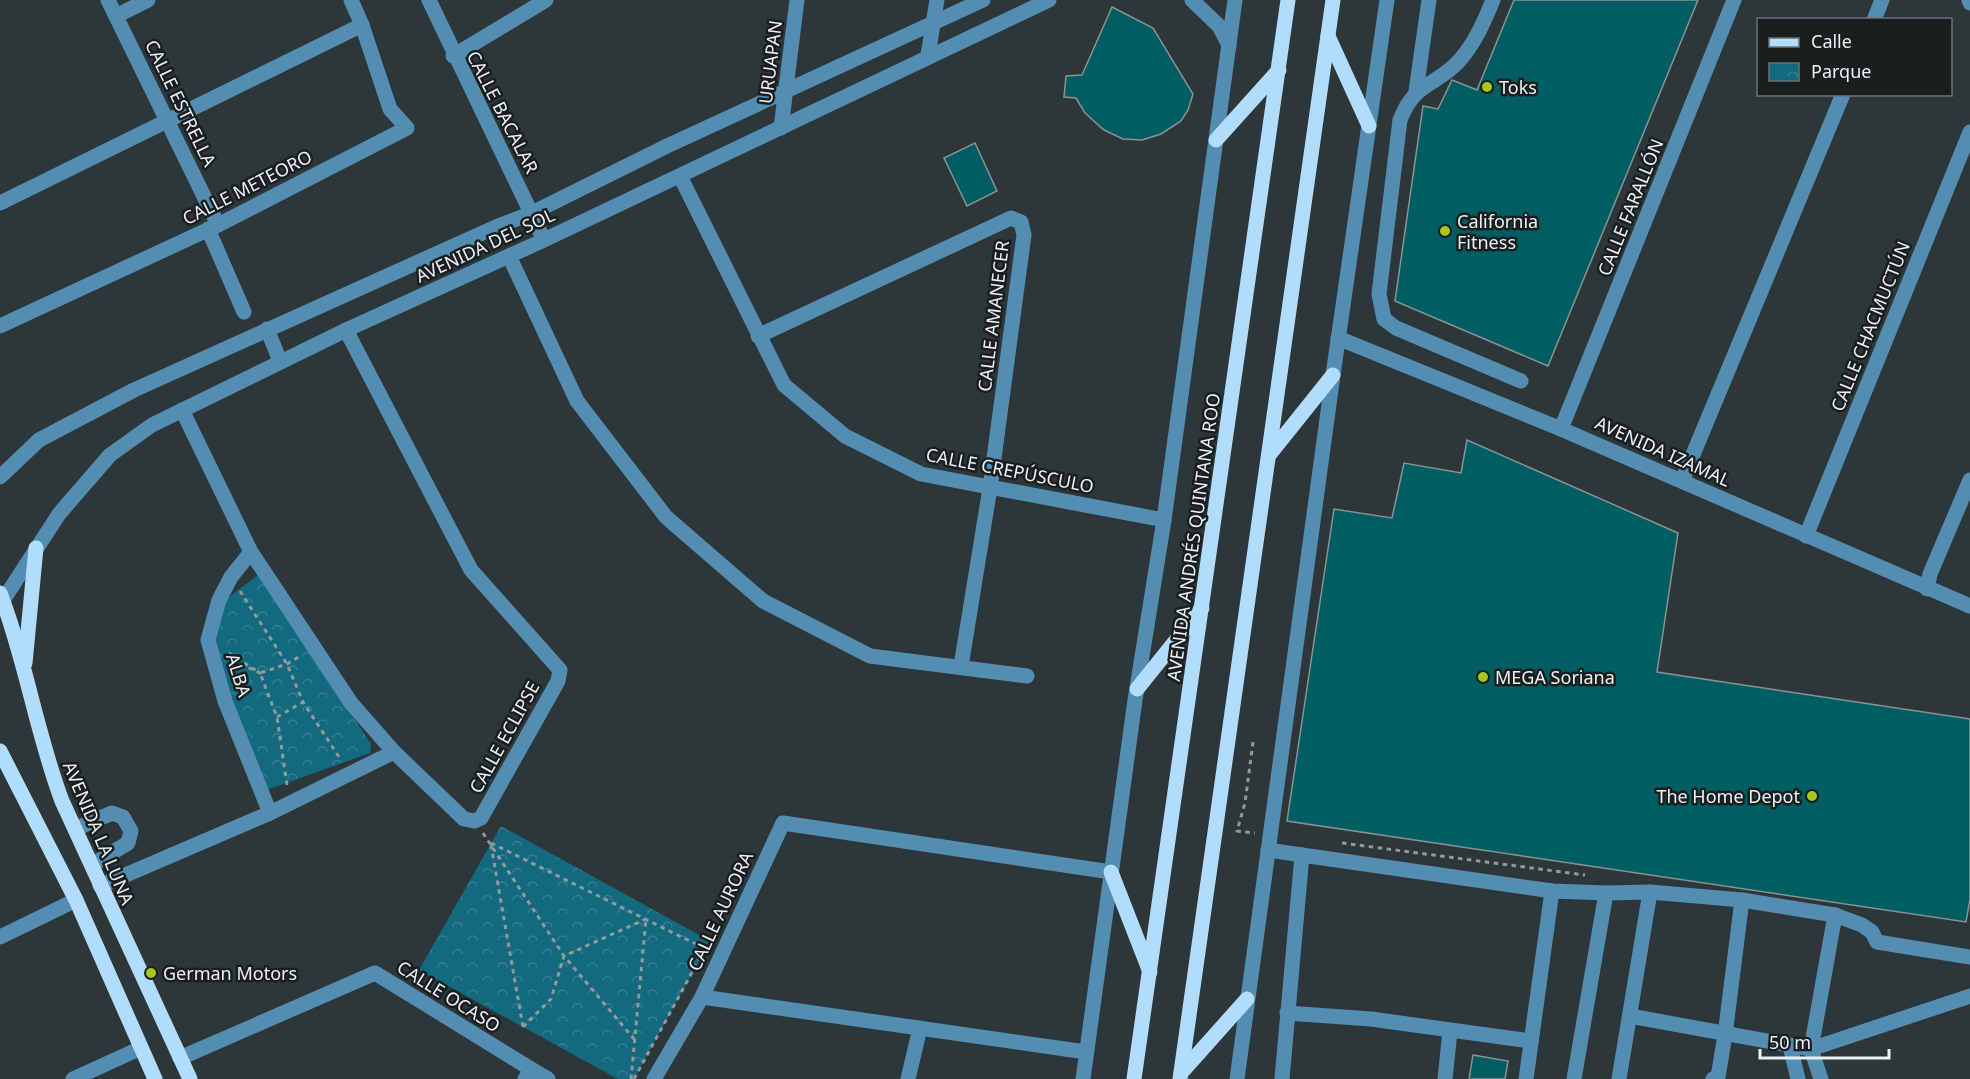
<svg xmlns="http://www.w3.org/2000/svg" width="1970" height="1079" font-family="'Noto Sans',sans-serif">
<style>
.park{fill:url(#park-crowns)}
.building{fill:#015e62;stroke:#879394;stroke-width:1.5}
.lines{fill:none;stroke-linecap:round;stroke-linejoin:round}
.path{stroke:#91999c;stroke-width:3;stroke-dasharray:4.5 4.5;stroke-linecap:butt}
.minor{stroke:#548db2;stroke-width:15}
.major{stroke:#b1ddfb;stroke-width:15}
.poi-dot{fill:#a8c71c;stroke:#191e1f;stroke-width:2}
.labels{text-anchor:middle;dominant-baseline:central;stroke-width:5;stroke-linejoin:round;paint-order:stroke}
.street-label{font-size:18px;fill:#ebf1f3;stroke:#191e1f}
.poi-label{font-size:18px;fill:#ebf1f3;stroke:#191e1f;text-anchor:start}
</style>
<defs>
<pattern id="park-crowns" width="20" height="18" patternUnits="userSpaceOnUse" patternTransform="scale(1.5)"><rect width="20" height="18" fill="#13697d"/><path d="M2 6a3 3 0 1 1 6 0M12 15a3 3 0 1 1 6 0" fill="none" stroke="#367f90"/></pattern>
</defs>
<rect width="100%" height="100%" fill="#2d373a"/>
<!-- park -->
<g class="park">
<path d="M260 573 371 744 370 753 267 790 228 702 212 640 223 602Z"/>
<path d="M501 826 710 941 634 1079H618L419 970Z"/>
</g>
<!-- building -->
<g class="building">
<path d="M1514 0H1698L1548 366 1395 301 1423 106 1438 109 1452 80 1477 90Z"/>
<path d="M1112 7 1153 28 1193 94 1188 110 1181 121 1161 134 1142 140 1123 139 1104 130 1085 113 1076 98 1064 97 1066 76 1082 75Z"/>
<path d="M975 143 997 191 967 206 944 158Z"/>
<path d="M1467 440 1678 533 1657 672 1970 719V899L1966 922 1287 821 1334 509 1392 518 1404 463 1461 473Z"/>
<path d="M1473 1055 1508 1061 1505 1079H1469Z"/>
</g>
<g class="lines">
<!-- path -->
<g class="path">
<path d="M240 591 287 664 303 702 341 760"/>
<path d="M229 653 260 673 230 659"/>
<path d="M277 717 303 702"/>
<path d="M1253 742 1245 803 1237 831 1255 833"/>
<path d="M287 785 277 717 260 673 287 664 302 655"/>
<path d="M483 833 564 956 634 1039"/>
<path d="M491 843 706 949"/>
<path d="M1342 843 1585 875"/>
<path d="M491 845 523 1027"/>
<path d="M523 1027 551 999 564 956 646 919"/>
<path d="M631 1079 646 919"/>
<path d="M634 1079 702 954"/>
</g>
<!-- minor -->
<g class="minor">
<path d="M108 0 218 225"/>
<path d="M429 0 544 240"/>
<path d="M1192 0 1219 26 1229 45"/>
<path d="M1493 0C1484 22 1475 43 1459 61 1435 87 1415 81 1400 120L1379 294 1384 319 1396 328 1521 381"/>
<path d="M1969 0 1970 3"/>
<path d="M116 16 148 0"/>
<path d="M1874 20 1882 0"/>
<path d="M928 55 937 0"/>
<path d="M453 56 546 0"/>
<path d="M1416 91 1429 0"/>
<path d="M781 128 797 0"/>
<path d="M680 176 784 385 845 436 921 474 1164 520"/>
<path d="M0 203 362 25"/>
<path d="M208 229 244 312"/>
<path d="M509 256 577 401 666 517 763 601 870 656 1027 676"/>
<path d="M0 326 218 225 407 128 390 109 362 25 351 0"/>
<path d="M267 329 280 361"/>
<path d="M758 336 1011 218 1021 222 1024 235 990 488 961 666"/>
<path d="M1338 338 1561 429 1970 606"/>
<path d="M182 410 251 552 351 703 394 752 464 819 474 821 481 818 558 681 560 670 471 570 346 330"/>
<path d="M1561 429 1734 0"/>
<path d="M0 477 39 440 134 390 498 226 532 213 667 146 983 0"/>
<path d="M1682 481 1843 94"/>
<path d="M1806 536 1970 132"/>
<path d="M251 552 231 577 219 600 208 640 225 701 270 813"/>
<path d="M1927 589 1930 574 1970 480"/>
<path d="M0 605 59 514 110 455 152 425 346 330 544 240 1049 0"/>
<path d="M75 829 112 813 123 817 131 831 128 843 92 865"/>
<path d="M1268 850 1302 855"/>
<path d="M100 886 270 813 394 752"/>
<path d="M1606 893 1650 892"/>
<path d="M0 937 76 900"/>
<path d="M702 997 1086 1052"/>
<path d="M1287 1013 1371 1019 1531 1041"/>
<path d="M1630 1016 1811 1049 1970 996"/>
<path d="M1790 1046 1798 1079"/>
<path d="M180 1058 375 973 531 1069 525 1079"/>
<path d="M531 1069 548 1079"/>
<path d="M73 1079 141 1048"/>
<path d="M654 1079 702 997 783 823 1111 872"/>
<path d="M908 1079 920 1028"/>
<path d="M1083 1079 1135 700 1164 520 1235 0"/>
<path d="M1237 1079 1333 375 1387 0"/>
<path d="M1282 1079 1302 855 1552 891 1606 893 1574 1079"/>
<path d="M1445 1079 1450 1031"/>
<path d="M1526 1079 1552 891"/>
<path d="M1619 1079 1650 892 1742 900 1835 915 1862 925 1872 932 1877 942 1970 957"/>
<path d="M1713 1079 1718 1077 1725 1035 1742 900"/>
<path d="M1821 1079 1811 1049 1835 915"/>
</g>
<!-- major -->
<g class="major">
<path d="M1328 36 1369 126"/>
<path d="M1216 140 1279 70"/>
<path d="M1269 455 1333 375"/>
<path d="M0 593C26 661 36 732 62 801L190 1079"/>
<path d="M25 663 36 548"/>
<path d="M1137 689 1202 608"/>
<path d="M0 751 76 900 155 1079"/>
<path d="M1111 872 1150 972"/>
<path d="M1181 1073 1247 999"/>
<path d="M1134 1079 1288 0"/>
<path d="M1180 1079 1333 0"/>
</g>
</g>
<!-- markers -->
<g class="poi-dot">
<circle cx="1487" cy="87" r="6"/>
<circle cx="1445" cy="231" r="6"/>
<circle cx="1483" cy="677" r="6"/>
<circle cx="1812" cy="796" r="6"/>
<circle cx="151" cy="973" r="6"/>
</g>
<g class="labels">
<!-- street labels -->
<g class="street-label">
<text transform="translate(770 62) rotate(-83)">URUAPAN</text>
<text transform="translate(181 103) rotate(64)">CALLE ESTRELLA</text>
<text transform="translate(503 112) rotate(63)">CALLE BACALAR</text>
<text transform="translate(247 187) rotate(-27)">CALLE METEORO</text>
<text transform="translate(1630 207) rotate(-68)">CALLE FARALLÓN</text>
<text transform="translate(485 245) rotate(-25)">AVENIDA DEL SOL</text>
<text transform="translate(993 316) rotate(-83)">CALLE AMANECER</text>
<text transform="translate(1870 326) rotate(-68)">CALLE CHACMUCTÚN</text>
<text transform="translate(1663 451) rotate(24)">AVENIDA IZAMAL</text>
<text transform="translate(1010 470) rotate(11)">CALLE CREPÚSCULO</text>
<text transform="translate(1193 537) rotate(-82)">AVENIDA ANDRÉS QUINTANA ROO</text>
<text transform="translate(239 675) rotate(73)">ALBA</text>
<text transform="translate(504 737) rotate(-61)">CALLE ECLIPSE</text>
<text transform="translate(99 833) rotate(67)">AVENIDA LA LUNA</text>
<text transform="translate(720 911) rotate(-65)">CALLE AURORA</text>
<text transform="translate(449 996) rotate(32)">CALLE OCASO</text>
</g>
<!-- poi labels -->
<g class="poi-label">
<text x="1499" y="87">Toks</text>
<text x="1457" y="221">California<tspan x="1457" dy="21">Fitness</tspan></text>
<text x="1495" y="677">MEGA Soriana</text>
<text x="1800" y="796" text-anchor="end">The Home Depot</text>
<text x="163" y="973">German Motors</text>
</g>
</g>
<!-- legend -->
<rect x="1757" y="18" width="195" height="78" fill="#191e1f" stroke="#6d7274" stroke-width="1.5"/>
<rect x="1769" y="38" width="30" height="9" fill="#b1ddfb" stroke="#6d7274" stroke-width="1.5"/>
<text x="1811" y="48" font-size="18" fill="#ebf1f3">Calle</text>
<rect x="1769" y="63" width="30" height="18" fill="url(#park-crowns)" stroke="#6d7274" stroke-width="1.5"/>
<text x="1811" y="78" font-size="18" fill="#ebf1f3">Parque</text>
<!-- scale -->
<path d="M1760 1049v9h129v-9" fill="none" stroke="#ebf1f3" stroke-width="3"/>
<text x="1769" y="1049" font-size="18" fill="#ebf1f3" stroke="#191e1f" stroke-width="4.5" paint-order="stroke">50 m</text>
</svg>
